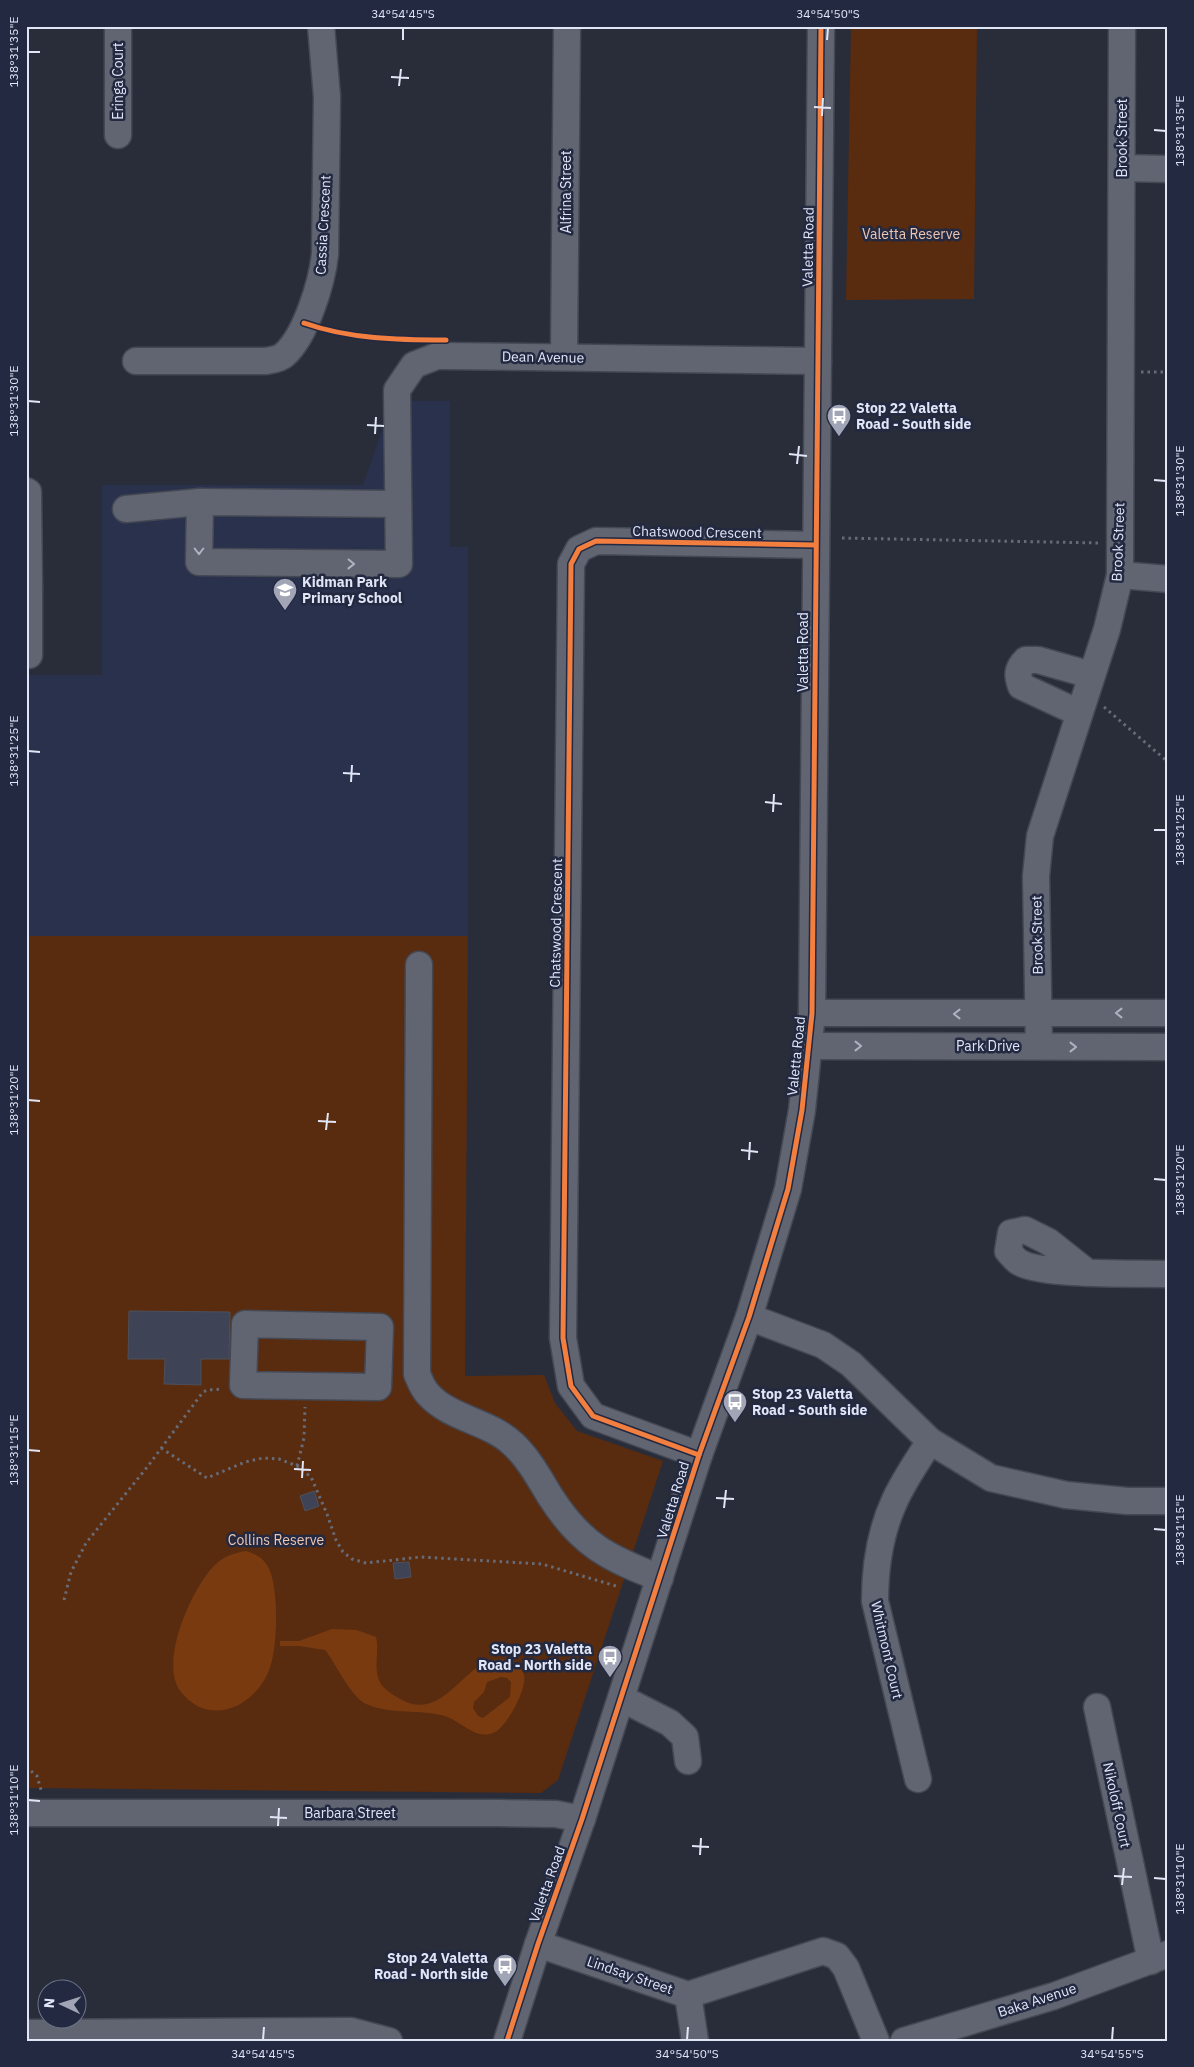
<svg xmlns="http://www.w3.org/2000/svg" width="1194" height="2067" font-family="'IBM Plex Sans',sans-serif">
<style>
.built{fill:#29314d}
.green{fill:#592b0f}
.water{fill:#7a3a0f;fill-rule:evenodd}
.building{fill:#3f4356;stroke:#4d505b}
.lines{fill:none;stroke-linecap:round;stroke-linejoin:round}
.minor-casing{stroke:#444853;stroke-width:29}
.path{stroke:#686b76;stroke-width:3;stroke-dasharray:2.5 4;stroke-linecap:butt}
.minor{stroke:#616571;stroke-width:26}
.cycleway-casing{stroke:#222941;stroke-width:8}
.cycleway{stroke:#f27e40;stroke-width:5}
.oneway{stroke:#aeb2c1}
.ticks{fill:none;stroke:#e1e6f7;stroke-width:2}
.labels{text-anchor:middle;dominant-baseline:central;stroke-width:5;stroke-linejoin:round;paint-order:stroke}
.street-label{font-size:14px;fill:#e1e6f7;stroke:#222941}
.park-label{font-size:14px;fill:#f1c6b1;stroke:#222941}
.poi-label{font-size:14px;font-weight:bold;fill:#e1e6f7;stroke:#222941;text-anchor:start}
.neatline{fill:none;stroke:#e1e6f7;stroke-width:2}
.ticks-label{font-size:12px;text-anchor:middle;fill:#e1e6f7}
</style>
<rect width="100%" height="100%" fill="#292d3a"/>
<!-- built -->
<path class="built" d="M392 401H450V547H468V936H26V675H102V485H363Z"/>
<!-- green -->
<g class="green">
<path d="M851 26H977L974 299 846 300Z"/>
<path d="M26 936H468L465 1376 544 1375 555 1403 577 1431 663 1461 558 1780 541 1793 26 1788Z"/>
</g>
<!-- water -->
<g class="water">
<path d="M246 1551C255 1554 262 1557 267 1565 280 1584 278 1653 268 1673 252 1708 209 1727 181 1692 158 1664 191 1590 213 1567 222 1557 233 1553 246 1551Z"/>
<path d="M332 1629 357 1630 376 1637C380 1653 372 1669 381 1684 386 1691 395 1696 402 1700 450 1725 468 1644 512 1662 517 1664 522 1669 524 1675 528 1687 506 1729 493 1733 475 1740 461 1721 445 1716 420 1709 391 1715 366 1704 351 1697 336 1664 325 1650L299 1646H280V1641H299ZM501 1677 507 1678 511 1682 510 1697 483 1718 478 1716 473 1708 474 1702 484 1692 487 1682Z"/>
</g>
<!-- building -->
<g class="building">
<path d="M129 1311 230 1312 229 1359H201V1385L164 1384 165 1359H128Z"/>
<path d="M314 1491 319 1506 305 1511 300 1496Z"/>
<path d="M409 1562 411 1577 395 1579 393 1563Z"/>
</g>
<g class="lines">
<defs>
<g id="minor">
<path d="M118 135V26"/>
<path d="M1122 168 1168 169"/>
<path d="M564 357 567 26"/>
<path d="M136 361H266C271 360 280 359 284 355 306 336 322 282 325 254L327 97 321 26"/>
<path d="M26 491 28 492 29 587H26"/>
<path d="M200 502 199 562 399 564 397 390 414 365 437 356H446L818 361"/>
<path d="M126 509 200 502 398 504"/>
<path d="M1120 575 1168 579"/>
<path d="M29 587V655"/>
<path d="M1079 713 1021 686C1017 675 1017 669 1026 660H1038L1091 675"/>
<path d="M419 965 417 1374C420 1381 423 1389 428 1394 450 1419 489 1421 513 1444 529 1459 539 1478 550 1496 581 1545 608 1558 660 1578"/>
<path d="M812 1013H1168"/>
<path d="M809 1046 1168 1047"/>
<path d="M1039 1046 1036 876 1040 836 1107 629 1120 575 1122 26"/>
<path d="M1088 1273 1049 1242 1025 1230 1011 1233 1008 1251C1011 1254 1015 1260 1019 1262 1040 1276 1138 1273 1168 1274"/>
<path d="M749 1317 823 1345 851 1364 930 1441 991 1478 1066 1495 1127 1501H1168"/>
<path d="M245 1324 380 1327 378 1387 243 1385Z"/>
<path d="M699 1455 593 1416 571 1386 563 1338 571 564 579 549 596 541 815 545"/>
<path d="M621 1698 670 1723 685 1737 688 1761"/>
<path d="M1097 1707 1151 1961"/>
<path d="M918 1779 875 1601C875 1567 880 1532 895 1500 904 1480 918 1460 930 1441"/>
<path d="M26 1813H498L556 1814 582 1819"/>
<path d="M538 1944 688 1995 823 1951 837 1956 846 1968 876 2041"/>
<path d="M688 1995 695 2041"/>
<path d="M26 2033 351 2031 389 2041"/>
<path d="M507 2041 538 1944 582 1819 699 1455 749 1317 788 1189 802 1110 812 1013 821 26"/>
<path d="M904 2041 1054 1996 1168 1954"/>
</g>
</defs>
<!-- minor casing -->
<use href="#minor" class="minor-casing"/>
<!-- path -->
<g class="path">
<path d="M1141 372H1168"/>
<path d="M842 538 1099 543"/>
<path d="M1104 707 1168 762"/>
<path d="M161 1448 207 1478 245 1462 263 1458 279 1459 297 1466 311 1477 327 1514 336 1540 343 1552 352 1559 366 1563 421 1557 542 1564 616 1586"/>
<path d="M297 1466 304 1438 305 1407"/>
<path d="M64 1600 71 1572 86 1543 148 1466 203 1392 208 1390 223 1389"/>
<path d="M26 1767 37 1776 42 1793"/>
</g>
<!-- minor -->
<use href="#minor" class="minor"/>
<defs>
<g id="cycleway">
<path d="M304 323C349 339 399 340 446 340"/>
<path d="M699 1455 593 1416 571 1386 563 1338 571 564 579 549 596 541 815 545"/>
<path d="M507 2041 538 1944 582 1819 699 1455 749 1317 788 1189 802 1110 812 1013 821 26"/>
</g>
</defs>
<!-- cycleway casing -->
<use href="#cycleway" class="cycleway-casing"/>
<!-- cycleway -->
<use href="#cycleway" class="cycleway"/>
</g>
<!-- one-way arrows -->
<defs><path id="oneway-chevron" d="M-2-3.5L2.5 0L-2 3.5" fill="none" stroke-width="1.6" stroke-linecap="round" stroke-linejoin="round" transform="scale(1.25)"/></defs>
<g class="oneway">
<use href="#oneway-chevron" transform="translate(199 551) rotate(90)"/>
<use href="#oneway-chevron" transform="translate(351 564) rotate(1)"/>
<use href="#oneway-chevron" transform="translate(1119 1013) rotate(180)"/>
<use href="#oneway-chevron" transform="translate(957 1014) rotate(-180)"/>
<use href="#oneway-chevron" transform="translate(858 1046)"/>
<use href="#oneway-chevron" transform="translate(1073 1047)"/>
</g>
<!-- ticks -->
<path class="ticks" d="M403 40V28M827 40 828 28M28 52H40M391 77 409 78M399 86 401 69M814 107 831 108M822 116 823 98M1154 130 1166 131M28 401 40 402M367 425 384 426M375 434 376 417M789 454 807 456M797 464 799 446M1154 480 1166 481M28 751 40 752M343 773 360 774M351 782 352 765M765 802 782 804M773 812 774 794M1154 830H1166M28 1100 40 1101M318 1121 336 1122M326 1130 328 1113M741 1150 758 1152M749 1160 750 1142M1154 1179 1166 1180M28 1450 40 1451M294 1469 311 1470M302 1478 303 1461M716 1498 734 1499M724 1508 726 1490M1154 1529 1166 1530M28 1800 40 1801M270 1817 287 1818M278 1826 279 1808M692 1846 709 1847M700 1855 701 1838M1114 1876 1132 1877M1154 1878 1166 1879M1122 1885 1124 1868M263 2040 264 2027M687 2040 688 2027M1112 2040 1113 2027"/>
<!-- icons -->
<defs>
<symbol id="bus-pin" viewBox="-11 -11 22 30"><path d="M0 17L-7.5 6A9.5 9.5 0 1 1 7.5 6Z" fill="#a1a5b5" stroke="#222941"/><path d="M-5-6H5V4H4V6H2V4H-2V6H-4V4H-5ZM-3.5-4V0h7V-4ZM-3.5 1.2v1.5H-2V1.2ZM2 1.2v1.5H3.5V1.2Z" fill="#fff"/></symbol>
<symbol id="school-pin" viewBox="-11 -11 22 30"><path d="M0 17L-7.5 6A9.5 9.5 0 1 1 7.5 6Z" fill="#a1a5b5" stroke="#222941"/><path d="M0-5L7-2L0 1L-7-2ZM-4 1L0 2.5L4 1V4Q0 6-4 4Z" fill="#fff"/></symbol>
</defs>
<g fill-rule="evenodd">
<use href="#bus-pin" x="825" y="402" width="28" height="38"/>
<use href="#school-pin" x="271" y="576" width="28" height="38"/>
<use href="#bus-pin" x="721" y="1388" width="28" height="38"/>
<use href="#bus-pin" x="596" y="1643" width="28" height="38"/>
<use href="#bus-pin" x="491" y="1952" width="28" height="38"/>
</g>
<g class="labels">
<!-- street labels -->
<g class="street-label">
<text transform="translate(118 81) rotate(-90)">Eringa Court</text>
<text transform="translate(1122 138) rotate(-90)">Brook Street</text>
<text transform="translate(566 192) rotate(-90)">Alfrina Street</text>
<text transform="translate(323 225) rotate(-87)">Cassia Crescent</text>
<text transform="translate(808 247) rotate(-89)">Valetta Road</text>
<text transform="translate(543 357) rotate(1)">Dean Avenue</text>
<text transform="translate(697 532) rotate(1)">Chatswood Crescent</text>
<text transform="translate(1118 542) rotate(-88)">Brook Street</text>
<text transform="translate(803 652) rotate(-90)">Valetta Road</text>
<text transform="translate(556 923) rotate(-89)">Chatswood Crescent</text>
<text transform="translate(1037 935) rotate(-91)">Brook Street</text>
<text x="988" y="1046">Park Drive</text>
<text transform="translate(796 1056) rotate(-84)">Valetta Road</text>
<text transform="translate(673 1500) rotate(-73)">Valetta Road</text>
<text transform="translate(887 1650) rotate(77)">Whitmont Court</text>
<text transform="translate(1117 1805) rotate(78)">Nikoloff Court</text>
<text x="350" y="1813">Barbara Street</text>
<text transform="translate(547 1884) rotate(-70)">Valetta Road</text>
<text transform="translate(630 1975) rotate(19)">Lindsay Street</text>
<text transform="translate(1037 2000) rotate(-18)">Baka Avenue</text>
</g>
<!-- park labels -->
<g class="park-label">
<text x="911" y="234">Valetta Reserve</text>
<text x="276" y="1540">Collins Reserve</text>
</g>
<!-- poi labels -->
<g class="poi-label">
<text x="856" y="408">Stop 22 Valetta<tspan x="856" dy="16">Road - South side</tspan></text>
<text x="302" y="582">Kidman Park<tspan x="302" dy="16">Primary School</tspan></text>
<text x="752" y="1394">Stop 23 Valetta<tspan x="752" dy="16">Road - South side</tspan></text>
<text x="592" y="1649" text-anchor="end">Stop 23 Valetta<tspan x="592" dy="16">Road - North side</tspan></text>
<text x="488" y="1958" text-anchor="end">Stop 24 Valetta<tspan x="488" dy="16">Road - North side</tspan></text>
</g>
</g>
<!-- border -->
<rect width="1194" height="2067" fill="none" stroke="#222941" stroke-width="55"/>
<!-- north arrow -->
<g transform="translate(62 2004) rotate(274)"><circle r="24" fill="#222941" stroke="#6e758a"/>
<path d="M0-4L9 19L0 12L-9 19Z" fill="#a1a5b5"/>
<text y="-8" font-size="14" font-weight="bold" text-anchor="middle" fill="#e1e6f7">N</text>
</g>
<rect x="28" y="28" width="1138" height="2012" class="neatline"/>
<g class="ticks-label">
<text x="403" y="18">34°54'45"S</text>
<text x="828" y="18">34°54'50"S</text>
<text transform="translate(14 52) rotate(-90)" y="4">138°31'35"E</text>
<text transform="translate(1180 131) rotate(-90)" y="4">138°31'35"E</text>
<text transform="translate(14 401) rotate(-90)" y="4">138°31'30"E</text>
<text transform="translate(1180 481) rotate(-90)" y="4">138°31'30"E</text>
<text transform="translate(14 751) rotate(-90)" y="4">138°31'25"E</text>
<text transform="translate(1180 830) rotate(-90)" y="4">138°31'25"E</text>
<text transform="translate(14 1100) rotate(-90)" y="4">138°31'20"E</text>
<text transform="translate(1180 1180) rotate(-90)" y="4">138°31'20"E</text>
<text transform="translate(14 1450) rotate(-90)" y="4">138°31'15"E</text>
<text transform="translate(1180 1530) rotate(-90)" y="4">138°31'15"E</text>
<text transform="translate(14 1800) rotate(-90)" y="4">138°31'10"E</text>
<text transform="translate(1180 1879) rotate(-90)" y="4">138°31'10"E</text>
<text x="263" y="2058">34°54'45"S</text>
<text x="687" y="2058">34°54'50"S</text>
<text x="1112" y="2058">34°54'55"S</text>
</g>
</svg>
